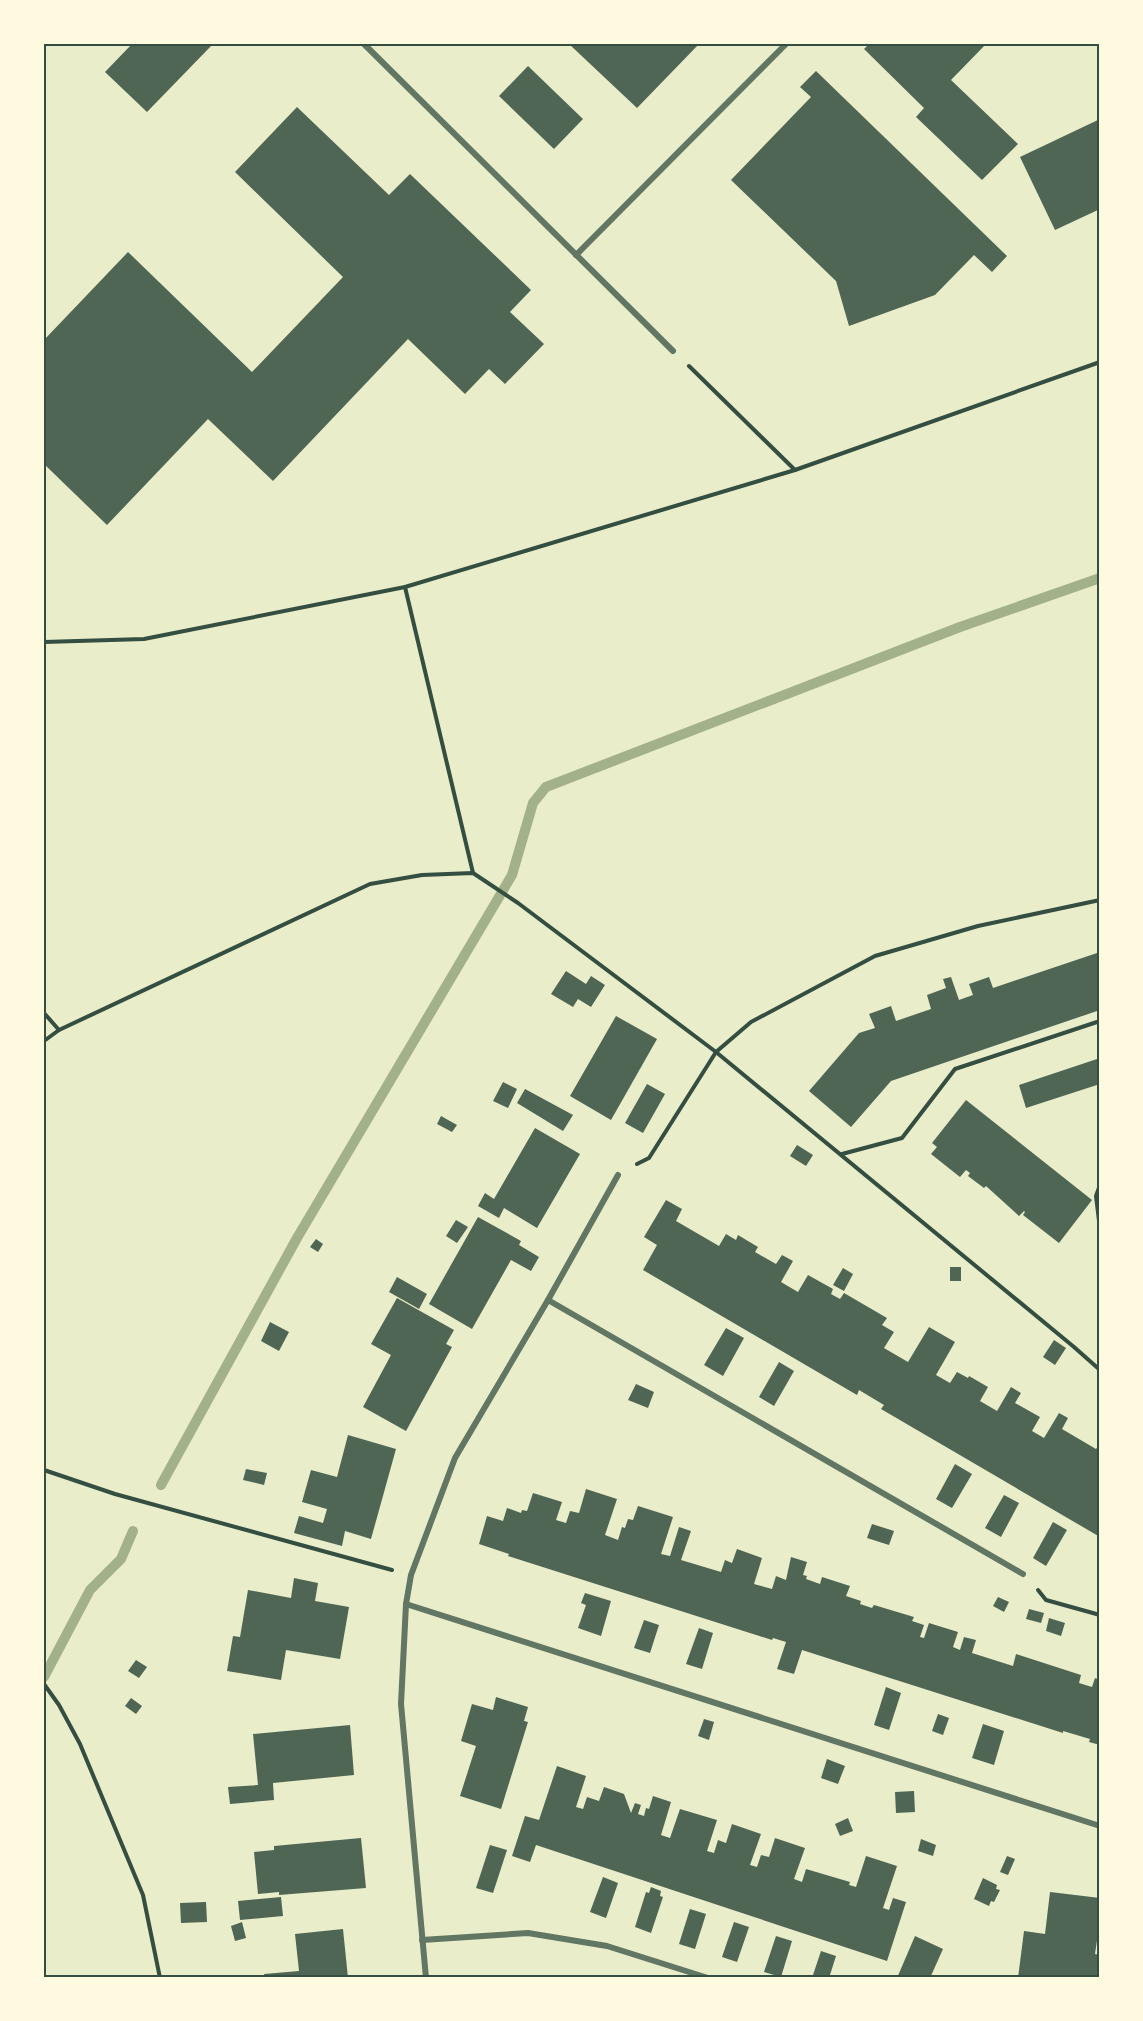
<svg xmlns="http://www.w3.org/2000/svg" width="1143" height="2021" font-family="Signika,sans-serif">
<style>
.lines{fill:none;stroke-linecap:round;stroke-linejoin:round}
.stream{stroke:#a3b18a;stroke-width:10}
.building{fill:#4f6655}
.path{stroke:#344e41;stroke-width:4}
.minor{stroke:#617663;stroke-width:6}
.neatline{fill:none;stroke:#344e41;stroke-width:2}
</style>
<rect width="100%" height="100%" fill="#e9edc9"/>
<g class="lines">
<!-- stream -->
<g class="stream">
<path d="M161 1485 297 1238 512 875 533 803 546 787 960 627 1100 578"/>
<path d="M44 1677 90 1590 121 1559 133 1531"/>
</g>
</g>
<!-- building -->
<g class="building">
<path d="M132 44H213L147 112 105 72Z"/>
<path d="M569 44H699L637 108Z"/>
<path d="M869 44H986L951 80 1018 144 982 180 916 117 924 108 864 49Z"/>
<path d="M528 66 583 119 554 149 499 96Z"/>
<path d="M816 71 1007 256 992 272 974 255 935 295 849 326 836 281 731 180 811 97 800 87Z"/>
<path d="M297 107 389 195 410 174 531 290 510 312 544 344 505 384 489 369 465 394 408 339 273 481 208 419 107 525 44 464V340L128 252 252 372 343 277 235 172Z"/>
<path d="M1100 119V209L1055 230 1020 157Z"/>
<path d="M1100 952V1010L891 1081 851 1127 809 1091 859 1033 875 1028 869 1014 891 1006 896 1021 931 1009 927 995 946 988 943 979 951 977 959 1000 973 995 969 984 989 977 993 988Z"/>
<path d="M566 971 586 984 591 976 605 985 591 1007 578 999 573 1007 551 994Z"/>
<path d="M616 1016 657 1039 611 1120 570 1096Z"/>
<path d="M1100 1058V1084L1026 1108 1019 1085Z"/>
<path d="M503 1082 517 1089 508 1108 493 1101Z"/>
<path d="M647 1084 665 1094 643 1133 625 1123Z"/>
<path d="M525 1089 573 1115 563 1131 517 1103Z"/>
<path d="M966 1100 1092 1200 1059 1243 1023 1215 1025 1212 1024 1211 1019 1216 986 1186 984 1188 968 1176 970 1173 966 1170 960 1177 931 1154 937 1147 932 1143Z"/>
<path d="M441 1116 457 1125 452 1132 437 1124Z"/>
<path d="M535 1128 580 1154 537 1228 504 1208 499 1218 478 1206 485 1193 494 1199Z"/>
<path d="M797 1145 813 1155 806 1166 790 1156Z"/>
<path d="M666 1200 682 1209 676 1221 719 1246 726 1234 736 1240 738 1235 758 1247 755 1252 776 1264 782 1255 793 1261 781 1282 798 1292 808 1275 833 1289 831 1294 840 1299 844 1293 887 1318 882 1325 894 1332 884 1348 908 1362 929 1327 955 1342 936 1375 950 1383 957 1372 968 1378 969 1376 988 1387 980 1401 997 1411 1011 1387 1021 1393 1015 1403 1040 1417 1032 1431 1044 1438 1059 1413 1068 1418 1062 1429 1096 1449 1100 1444V1537L881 1409 884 1405 859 1390 857 1395 643 1270 657 1245 644 1237Z"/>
<path d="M478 1217 521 1241 519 1245 539 1257 531 1271 511 1260 472 1329 429 1304Z"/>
<path d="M456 1220 468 1227 457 1243 446 1236Z"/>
<path d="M316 1239 323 1244 318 1252 310 1247Z"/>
<rect x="950" y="1267" width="11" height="14"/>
<path d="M843 1268 853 1274 844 1291 833 1285Z"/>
<path d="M397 1277 427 1294 419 1309 389 1292Z"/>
<path d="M397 1298 454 1330 446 1344 452 1347 406 1431 363 1407 391 1355 371 1344Z"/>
<path d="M270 1322 289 1332 279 1351 261 1341Z"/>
<path d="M726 1328 744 1338 723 1376 704 1365Z"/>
<path d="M1054 1340 1066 1348 1055 1365 1043 1357Z"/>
<path d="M779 1362 794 1371 774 1406 759 1397Z"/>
<path d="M636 1384 654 1392 648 1408 628 1400Z"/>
<path d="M348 1435 396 1449 371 1539 345 1531 342 1546 294 1533 299 1516 323 1523 327 1509 302 1502 311 1470 337 1477Z"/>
<path d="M955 1464 972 1474 952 1508 936 1499Z"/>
<path d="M246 1469 267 1473 264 1485 243 1480Z"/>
<path d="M586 1489 617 1499 605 1535 618 1540 622 1527 625 1528 628 1519 633 1520 638 1506 673 1517 661 1554 670 1556 679 1527 691 1531 681 1560 721 1572 725 1560 732 1563 737 1549 762 1558 754 1584 772 1589 776 1576 786 1580 791 1557 807 1562 803 1575 807 1576 806 1579 820 1584 822 1577 850 1586 846 1596 861 1601 860 1604 872 1608 874 1605 914 1617 912 1621 924 1625 920 1637 924 1638 929 1623 958 1632 953 1647 960 1650 964 1637 976 1640 972 1653 1013 1666 1016 1654 1081 1675 1079 1683 1092 1687 1095 1678 1100 1680V1745L1089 1742 1090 1739 1063 1731V1733L802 1650 794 1674 777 1669 786 1642 773 1638 772 1640 508 1556 509 1554 479 1544 487 1516 503 1521 507 1508 521 1513 522 1510 527 1511 533 1493 562 1502 556 1520 566 1523 570 1511 579 1513Z"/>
<path d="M1004 1495 1019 1503 1001 1537 985 1528Z"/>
<path d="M1053 1522 1067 1530 1046 1566 1033 1558Z"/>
<path d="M872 1524 894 1531 889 1545 867 1538Z"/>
<path d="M294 1578 318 1583 315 1601 349 1607 340 1659 286 1650 281 1680 227 1671 233 1636 240 1637 248 1590 291 1598Z"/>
<path d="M585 1593 611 1601 601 1636 578 1628 586 1605 581 1603Z"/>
<path d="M998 1597 1009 1602 1004 1612 993 1606Z"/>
<path d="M1029 1609 1044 1613 1041 1623 1026 1619Z"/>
<path d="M1049 1618 1065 1623 1061 1636 1046 1631Z"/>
<path d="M644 1620 659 1625 650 1653 634 1648Z"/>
<path d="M699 1628 713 1633 702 1669 686 1664Z"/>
<path d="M136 1660 147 1667 139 1678 128 1671Z"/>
<path d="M886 1687 901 1693 889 1730 874 1725Z"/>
<path d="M496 1697 528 1707 524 1721 528 1722 501 1809 460 1796 476 1746 461 1741 472 1704 493 1710Z"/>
<path d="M131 1698 142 1706 136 1714 125 1706Z"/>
<path d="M938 1714 949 1718 943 1735 932 1731Z"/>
<path d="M704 1719 714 1722 709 1740 698 1736Z"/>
<path d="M983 1724 1004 1731 994 1765 972 1758Z"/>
<path d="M350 1725 354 1775 273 1783 274 1800 230 1804 228 1787 258 1785 253 1734Z"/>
<path d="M827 1759 845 1766 838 1784 821 1778Z"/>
<path d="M557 1766 586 1776 576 1807 583 1809 587 1797 599 1801 604 1787 624 1794 631 1813 635 1803 641 1805 638 1814 644 1816 646 1808 649 1809 653 1796 671 1802 661 1835 670 1838 680 1809 717 1820 707 1851 714 1853 718 1840 726 1843 732 1824 761 1834 750 1865 757 1867 761 1855 769 1857 775 1838 805 1848 794 1879 802 1882 806 1869 850 1882 849 1885 856 1887 866 1856 897 1866 883 1908 889 1910 893 1898 906 1902 887 1961 536 1845 530 1862 512 1856 525 1816 539 1820Z"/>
<path d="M914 1791 915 1812 896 1813 895 1792Z"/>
<path d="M848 1818 853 1831 840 1836 835 1824Z"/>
<path d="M361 1838 366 1888 279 1895V1892L258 1894 254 1852 274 1850V1846Z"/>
<path d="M921 1839 936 1845 933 1856 918 1851Z"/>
<path d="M490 1845 507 1850 493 1893 476 1888Z"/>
<path d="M1007 1856 1015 1859 1008 1875 1000 1872Z"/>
<path d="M603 1877 618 1883 606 1918 590 1912Z"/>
<path d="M983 1878 997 1885 996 1889 1000 1890 994 1902 991 1901 989 1906 974 1899Z"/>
<path d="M651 1887 661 1891 660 1896 663 1897 651 1933 635 1927 646 1892 649 1893Z"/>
<path d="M1050 1892 1100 1898V1920L1095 1954 1100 1955V1978H1018L1024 1931 1045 1934Z"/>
<path d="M281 1897 283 1916 240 1920 238 1901Z"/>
<path d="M206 1902 207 1922 181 1923 180 1903Z"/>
<path d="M690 1909 706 1914 695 1949 679 1944Z"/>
<path d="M242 1922 246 1938 235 1941 231 1926Z"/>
<path d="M734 1922 749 1927 737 1962 722 1957Z"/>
<path d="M343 1929 348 1978H265L264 1974 299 1971 295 1934Z"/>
<path d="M776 1936 792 1941 781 1977 764 1972Z"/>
<path d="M915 1936 943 1949 930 1978H897Z"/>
<path d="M821 1951 836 1956 829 1978H812Z"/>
</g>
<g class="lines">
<!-- path -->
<g class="path">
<path d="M689 366 795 470 1100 362"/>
<path d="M405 587 473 873"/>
<path d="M44 642 144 639 405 587 795 470"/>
<path d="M44 1013 59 1030 44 1041"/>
<path d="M59 1030 370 884 422 875 473 873 518 903 716 1052 1074 1347 1100 1370"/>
<path d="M842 1154 902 1138 955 1069 1100 1021"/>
<path d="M637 1164 649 1158 716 1052 751 1022 875 956 978 926 1100 900"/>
<path d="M1100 1185 1096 1196 1100 1229"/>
<path d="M44 1470 115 1494 392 1570"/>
<path d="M1038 1590 1046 1600 1100 1615"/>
<path d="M44 1684 59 1705 80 1744 143 1895 160 1978"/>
</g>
<!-- minor -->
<g class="minor">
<path d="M364 44 673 351"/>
<path d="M576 255 786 44"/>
<path d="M618 1175 548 1300 455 1458 411 1575 406 1604 1100 1826"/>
<path d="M548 1300 1023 1574"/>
<path d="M406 1604 401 1704 426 1978"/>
<path d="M422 1940 528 1933 607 1946 708 1978"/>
</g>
</g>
<!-- border -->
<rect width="1143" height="2021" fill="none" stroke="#fefae0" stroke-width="90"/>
<rect x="45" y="45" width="1053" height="1931" class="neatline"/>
</svg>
